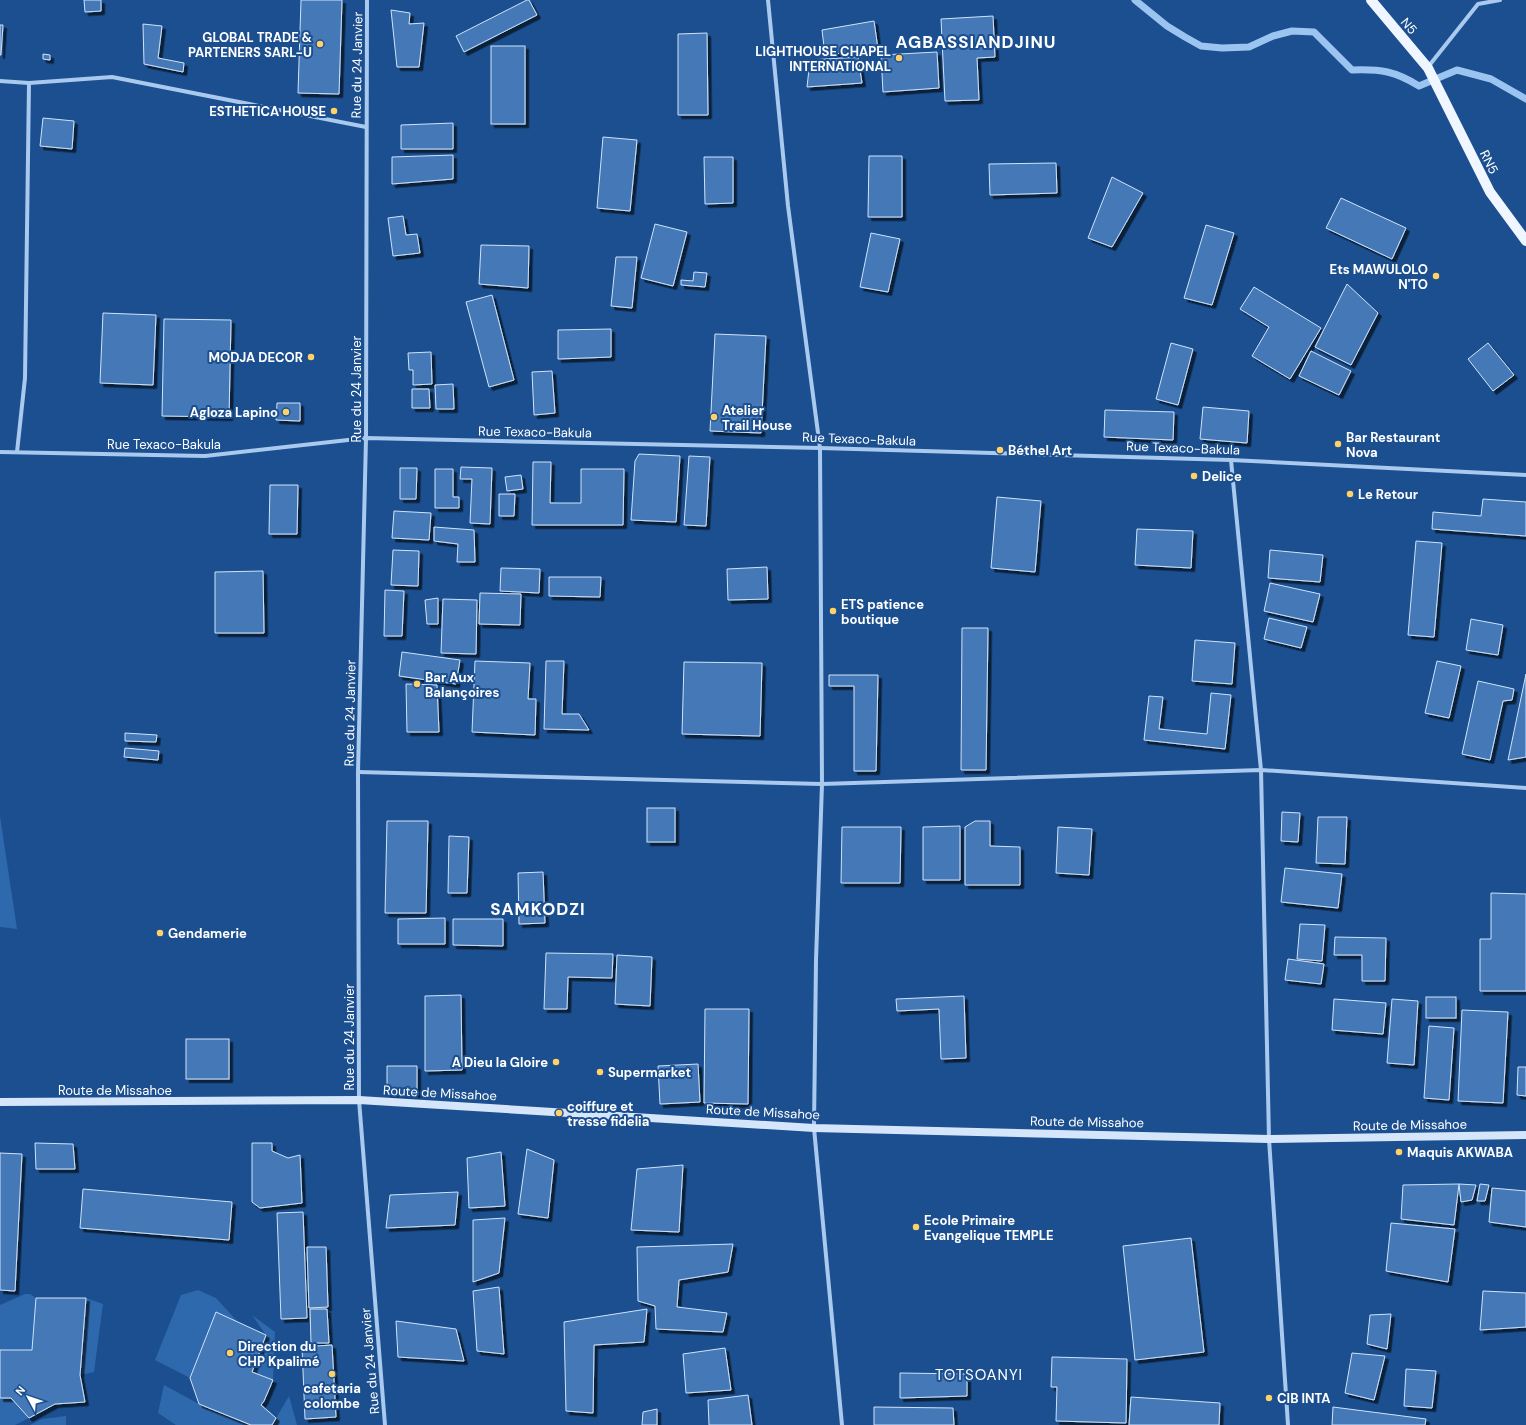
<svg xmlns="http://www.w3.org/2000/svg" width="1526" height="1425" font-family="'DM Sans',sans-serif">
<style>
.green{fill:#2e69ad}
.lines{fill:none;stroke-linecap:round;stroke-linejoin:round}
.stream{stroke:#9cc4f0;stroke-width:7}
.building{fill:#4478b7;stroke:#cfe3fa;filter:url(#shadow)}
.street{stroke:#a9c9ee;stroke-width:4}
.secondary{stroke:#d6e6fa;stroke-width:8}
.primary{stroke:#f0f6ff;stroke-width:10}
.poi-dot{fill:#ffd166;stroke:#1b4f8f;stroke-width:1.5}
.labels{text-anchor:middle;dominant-baseline:central;stroke-width:4;stroke-linejoin:round;paint-order:stroke}
.street-label{font-size:13px;fill:#fff;stroke:#1b4f8f}
.poi-label{font-size:13px;font-weight:bold;fill:#fff;stroke:#1b4f8f;text-anchor:start}
.quarter-label{font-size:15px;letter-spacing:1px;fill:#fff;stroke:#1b4f8f}
.district-label{font-size:17px;font-weight:bold;letter-spacing:1px;fill:#fff;stroke:#1b4f8f}
</style>
<defs>
<filter id="shadow"><feDropShadow dx="3.5" dy="3.5" stdDeviation="0" flood-color="#0009"/></filter>
</defs>
<rect width="100%" height="100%" fill="#1b4f8f"/>
<!-- green -->
<g class="green">
<path d="M0 816 17 929 0 927Z"/>
<path d="M198 1290 216 1298 238 1322 190 1378 155 1360 181 1295Z"/>
<path d="M25 1294H30L36 1298 32 1350H0V1305Z"/>
<path d="M86 1298 103 1304 94 1372 80 1375Z"/>
<path d="M252 1315 275 1332 273 1380 252 1372 266 1335Z"/>
<path d="M164 1385 199 1404 251 1425H176L158 1413Z"/>
<path d="M289 1396 297 1425H272Z"/>
<path d="M0 1398H11L29 1418 15 1425H0Z"/>
<path d="M66 1416V1425H30L42 1419Z"/>
</g>
<g class="lines">
<!-- stream -->
<path class="stream" d="M1135 0 1167 26 1185 37 1201 46 1222 48 1249 47 1273 36 1292 31 1314 32 1352 70C1381 69 1395 71 1419 86L1457 70 1491 79 1526 99"/>
</g>
<!-- building -->
<g class="building">
<path d="M84 0H101V11L85 12Z"/>
<path d="M301 0H342L339 94 298 93Z"/>
<path d="M527 0H529L537 15 464 52 456 36Z"/>
<path d="M391 10 410 13 409 24 424 23 419 67H397Z"/>
<path d="M993 16 995 57 977 58 979 100 945 101 941 19Z"/>
<path d="M874 21 878 49 825 55 822 30Z"/>
<path d="M143 24 162 26 158 58 184 63 183 72 144 64Z"/>
<path d="M0 25H3L1 55H0Z"/>
<path d="M707 33 708 115H678V34Z"/>
<rect x="491" y="46" width="34" height="78"/>
<path d="M937 52 939 88 883 92 881 55Z"/>
<path d="M43 54 50 55V60L43 59Z"/>
<path d="M858 57 862 83 807 87 810 60Z"/>
<path d="M43 118 74 121 72 149 40 146Z"/>
<path d="M453 123V149H401V125Z"/>
<path d="M603 137 637 140 630 211 597 208Z"/>
<path d="M453 155V179L392 184V157Z"/>
<path d="M869 156H902V217H868Z"/>
<path d="M704 157H733V203L705 204Z"/>
<path d="M1056 163 1057 193 990 195 989 164Z"/>
<path d="M1112 177 1143 193 1112 247 1088 238Z"/>
<path d="M1341 198 1406 228 1392 259 1326 228Z"/>
<path d="M403 216 406 235 417 234 420 253 393 256 388 218Z"/>
<path d="M655 224 687 232 673 286 641 278Z"/>
<path d="M1206 225 1234 233 1212 305 1184 298Z"/>
<path d="M871 233 900 239 888 292 860 287Z"/>
<path d="M481 245 529 246 528 288 479 284Z"/>
<path d="M616 257H637L632 308 611 306Z"/>
<path d="M694 272 707 273 705 287 681 285V280L693 281Z"/>
<path d="M1347 284 1378 313 1351 365 1315 347Z"/>
<path d="M1254 287 1321 328 1290 379 1252 356 1269 327 1240 309Z"/>
<path d="M492 295 514 380 489 387 466 302Z"/>
<path d="M103 313 156 315 153 385 100 383Z"/>
<path d="M164 319 231 320 229 417 162 416Z"/>
<path d="M611 329V357L558 359V330Z"/>
<path d="M715 334 766 336 761 433 710 431Z"/>
<path d="M1171 343 1193 349 1178 405 1156 399Z"/>
<path d="M1488 343 1514 375 1493 391 1468 359Z"/>
<path d="M1311 351 1351 371 1339 395 1299 376Z"/>
<path d="M431 352 432 384 413 385V370H409L408 353Z"/>
<path d="M552 371 555 413 534 415 532 372Z"/>
<path d="M453 384 454 409H436L435 385Z"/>
<path d="M412 389H429L430 408H412Z"/>
<path d="M277 403H300V421L276 420Z"/>
<path d="M1203 407 1249 411 1247 443 1200 439Z"/>
<path d="M1105 410 1174 412 1173 440 1104 437Z"/>
<path d="M639 454 680 456 676 522 631 520 635 461Z"/>
<path d="M689 456 710 457 706 526 684 525Z"/>
<path d="M533 462H551L550 503H581V469H624L623 525H532Z"/>
<path d="M461 467 492 468 490 524 470 523 472 479H460Z"/>
<path d="M400 468H417L416 499H400Z"/>
<path d="M435 469H453V497H459V508H435Z"/>
<path d="M521 475 523 489 507 491 505 477Z"/>
<path d="M270 485H298L297 534H269Z"/>
<path d="M499 494H515L514 516H499Z"/>
<path d="M997 497 1041 501 1035 572 991 568Z"/>
<path d="M1483 499 1526 502V536L1432 529 1433 512 1481 516Z"/>
<path d="M394 511 431 513 429 540 392 538Z"/>
<path d="M434 527 474 530 475 562H457L458 544 434 541Z"/>
<path d="M1137 529 1193 531 1191 568 1135 565Z"/>
<path d="M1416 541 1442 543 1434 637 1408 635Z"/>
<path d="M393 550 419 551 418 586 391 585Z"/>
<path d="M1270 550 1323 555 1320 582 1268 578Z"/>
<path d="M767 567 768 599 728 600 727 569Z"/>
<path d="M501 568 540 569 539 593 500 591Z"/>
<path d="M263 571 264 633H215V572Z"/>
<path d="M549 577H601L600 597 549 596Z"/>
<path d="M1270 583 1320 594 1313 622 1264 611Z"/>
<path d="M385 590 404 591 402 636H384Z"/>
<path d="M480 593 521 594 520 625 479 624Z"/>
<path d="M438 598V624H427L425 600Z"/>
<path d="M443 599 477 600 476 654 441 653Z"/>
<path d="M1269 618 1307 627 1301 648 1264 639Z"/>
<path d="M1471 619 1503 625 1498 655 1466 650Z"/>
<path d="M962 628H988L986 770H961Z"/>
<path d="M1195 640 1235 643 1232 684 1192 681Z"/>
<path d="M402 652 460 660 456 684 399 676Z"/>
<path d="M475 661 530 663 528 699H536L535 735 472 732Z"/>
<path d="M546 661H564L562 714H579L589 730 544 729Z"/>
<path d="M1437 661 1461 666 1449 718 1425 713Z"/>
<path d="M684 662 762 663 760 736 682 734Z"/>
<path d="M1526 674V757L1508 760Z"/>
<path d="M829 675H878L876 771H854V686H829Z"/>
<path d="M1478 681 1514 689 1512 700 1503 701 1490 760 1462 754Z"/>
<path d="M406 684 437 685 439 732H407Z"/>
<path d="M1211 693 1231 695 1225 749 1144 740 1149 696 1163 697 1159 729 1207 734Z"/>
<path d="M125 733 157 735 156 742 125 741Z"/>
<path d="M125 748 159 751 158 760 124 757Z"/>
<rect x="647" y="808" width="28" height="34"/>
<path d="M1282 812 1300 813 1298 842 1281 841Z"/>
<path d="M1318 817H1347L1345 864 1316 863Z"/>
<path d="M387 821H428L426 913H385Z"/>
<path d="M975 821H990V846L1020 847V885H965V827Z"/>
<path d="M960 826V880H923V827Z"/>
<path d="M842 827H901L900 883H841Z"/>
<path d="M1058 827 1092 829 1089 875 1056 873Z"/>
<path d="M449 836 469 837 467 893H448Z"/>
<path d="M1285 868 1342 874 1338 908 1281 902Z"/>
<path d="M543 872 545 923 519 924 518 873Z"/>
<path d="M1491 893 1526 894V991H1480V939H1491Z"/>
<path d="M445 918V944H398V919Z"/>
<path d="M453 919H503V946L453 945Z"/>
<path d="M1300 924 1325 925 1322 961 1297 959Z"/>
<path d="M1335 937 1386 938 1385 981H1362V955H1334Z"/>
<path d="M546 953 613 954 612 978 568 977 567 1009H544Z"/>
<path d="M617 955 652 957 650 1006 615 1004Z"/>
<path d="M1288 959 1324 964 1321 984 1285 980Z"/>
<path d="M461 995 462 1070 425 1071V996Z"/>
<path d="M964 996 966 1058 941 1059 939 1009 897 1011 896 999Z"/>
<rect x="1426" y="997" width="30" height="21"/>
<path d="M1334 999 1386 1003 1383 1034 1332 1030Z"/>
<path d="M1392 999 1418 1001 1414 1065 1387 1063Z"/>
<path d="M705 1009H749L748 1104 704 1103Z"/>
<path d="M1462 1010 1508 1012 1503 1103 1458 1101Z"/>
<path d="M1429 1026 1454 1028 1449 1100 1424 1098Z"/>
<rect x="186" y="1039" width="43" height="40"/>
<path d="M698 1064 700 1102 660 1104 658 1066Z"/>
<path d="M387 1066H417V1094L387 1093Z"/>
<path d="M1518 1067H1526V1096L1517 1095Z"/>
<path d="M35 1143 73 1144 75 1169H36Z"/>
<path d="M252 1143H272V1151L288 1158 300 1155 302 1203 260 1208 252 1202Z"/>
<path d="M527 1149 554 1160 548 1218 518 1214Z"/>
<path d="M501 1152 505 1206 469 1208 467 1158Z"/>
<path d="M0 1153 22 1154 15 1291 0 1290Z"/>
<path d="M683 1165 679 1232 631 1230 637 1169Z"/>
<path d="M1459 1184 1454 1225 1401 1219 1403 1185Z"/>
<path d="M1459 1184 1476 1185 1472 1200 1461 1202Z"/>
<path d="M1480 1184 1489 1185 1485 1201H1477Z"/>
<path d="M1492 1188 1526 1191V1227L1489 1222Z"/>
<path d="M83 1189 232 1202 229 1240 80 1228Z"/>
<path d="M458 1192 455 1225 386 1228 390 1195Z"/>
<path d="M303 1212 307 1318 281 1319 277 1213Z"/>
<path d="M505 1218 499 1273 473 1282V1220Z"/>
<path d="M1391 1223 1455 1229 1448 1282 1386 1271Z"/>
<path d="M1191 1238 1204 1352 1135 1360 1123 1246Z"/>
<path d="M733 1244 728 1272 679 1280 677 1307 727 1313 723 1332 656 1329 655 1306 638 1301 637 1247Z"/>
<path d="M307 1247H326L328 1307 309 1308Z"/>
<path d="M499 1287 504 1354 477 1351 473 1291Z"/>
<path d="M1483 1291 1526 1293V1327L1480 1330Z"/>
<path d="M36 1298H86L80 1375 85 1402 55 1404 29 1418 11 1398H0V1350H32Z"/>
<path d="M310 1309H327L329 1343H311Z"/>
<path d="M647 1309 644 1342 594 1345 593 1413 566 1411 564 1322Z"/>
<path d="M216 1312 266 1335 252 1372 273 1380 264 1401 261 1405 276 1418 272 1425H251L199 1404 190 1378Z"/>
<path d="M1391 1314 1387 1349 1367 1344 1370 1315Z"/>
<path d="M396 1321 456 1329 464 1361 398 1357Z"/>
<path d="M332 1345 336 1417 305 1419 302 1347Z"/>
<path d="M725 1348 731 1390 686 1393 683 1354Z"/>
<path d="M1352 1353 1385 1356 1374 1400 1345 1393Z"/>
<path d="M1052 1357 1127 1359 1126 1423 1056 1421 1057 1387H1051Z"/>
<path d="M1406 1369 1436 1371 1432 1408 1404 1406Z"/>
<path d="M900 1373 967 1374V1396L900 1398Z"/>
<path d="M748 1395 752 1425H709L708 1400Z"/>
<path d="M1131 1397 1220 1403 1219 1425H1129Z"/>
<path d="M874 1407 953 1408 954 1425H874Z"/>
<path d="M1333 1407 1426 1419 1425 1425H1332Z"/>
<path d="M657 1409V1425H642L643 1412Z"/>
</g>
<g class="lines">
<!-- street -->
<g class="street">
<path d="M367 0 366 438 358 772 359 1100 385 1425"/>
<path d="M768 0 788 206 820 448 822 784 816 960 814 1128 842 1425"/>
<path d="M1428 67 1478 4 1500 0"/>
<path d="M0 81 29 83 112 77 366 127"/>
<path d="M0 452 205 456 366 438 820 448 1231 460 1526 475"/>
<path d="M17 452 25 378 29 83"/>
<path d="M1231 460 1261 770 1269 1139 1288 1425"/>
<path d="M358 772 822 784 1261 770 1526 788"/>
</g>
<!-- secondary -->
<path class="secondary" d="M0 1102 359 1100 814 1128 1269 1139 1526 1135"/>
<!-- primary -->
<path class="primary" d="M1371 0 1428 68 1490 192 1526 241"/>
</g>
<!-- markers -->
<g class="poi-dot">
<circle cx="320" cy="44" r="4"/>
<circle cx="899" cy="58" r="4"/>
<circle cx="334" cy="111" r="4"/>
<circle cx="1436" cy="276" r="4"/>
<circle cx="311" cy="357" r="4"/>
<circle cx="286" cy="412" r="4"/>
<circle cx="714" cy="417" r="4"/>
<circle cx="1338" cy="444" r="4"/>
<circle cx="1000" cy="450" r="4"/>
<circle cx="1194" cy="476" r="4"/>
<circle cx="1350" cy="494" r="4"/>
<circle cx="833" cy="611" r="4"/>
<circle cx="417" cy="684" r="4"/>
<circle cx="160" cy="933" r="4"/>
<circle cx="556" cy="1062" r="4"/>
<circle cx="600" cy="1072" r="4"/>
<circle cx="559" cy="1113" r="4"/>
<circle cx="1399" cy="1152" r="4"/>
<circle cx="916" cy="1227" r="4"/>
<circle cx="230" cy="1353" r="4"/>
<circle cx="332" cy="1374" r="4"/>
<circle cx="1269" cy="1398" r="4"/>
</g>
<g class="labels">
<!-- street labels -->
<g class="street-label">
<text transform="translate(1409 26) rotate(50)">N5</text>
<text transform="translate(357 65) rotate(-89)">Rue du 24 Janvier</text>
<text transform="translate(1489 162) rotate(63)">RN5</text>
<text transform="translate(356 389) rotate(-90)">Rue du 24 Janvier</text>
<text transform="translate(535 432) rotate(1)">Rue Texaco-Bakula</text>
<text transform="translate(859 439) rotate(2)">Rue Texaco-Bakula</text>
<text x="164" y="444">Rue Texaco-Bakula</text>
<text transform="translate(1183 448) rotate(2)">Rue Texaco-Bakula</text>
<text transform="translate(350 713) rotate(-89)">Rue du 24 Janvier</text>
<text transform="translate(349 1037) rotate(-90)">Rue du 24 Janvier</text>
<text x="115" y="1090">Route de Missahoe</text>
<text transform="translate(440 1093) rotate(3)">Route de Missahoe</text>
<text transform="translate(763 1112) rotate(3)">Route de Missahoe</text>
<text transform="translate(1087 1122) rotate(1)">Route de Missahoe</text>
<text transform="translate(1410 1125) rotate(-1)">Route de Missahoe</text>
<text transform="translate(370 1361) rotate(-95)">Rue du 24 Janvier</text>
</g>
<!-- poi labels -->
<g class="poi-label">
<text x="312" y="37" text-anchor="end">GLOBAL TRADE &amp;<tspan x="312" dy="15">PARTENERS SARL-U</tspan></text>
<text x="891" y="51" text-anchor="end">LIGHTHOUSE CHAPEL<tspan x="891" dy="15">INTERNATIONAL</tspan></text>
<text x="326" y="111" text-anchor="end">ESTHETICA HOUSE</text>
<text x="1428" y="269" text-anchor="end">Ets MAWULOLO<tspan x="1428" dy="15">N'TO</tspan></text>
<text x="303" y="357" text-anchor="end">MODJA DECOR</text>
<text x="722" y="410">Atelier<tspan x="722" dy="15">Trail House</tspan></text>
<text x="278" y="412" text-anchor="end">Agloza Lapino</text>
<text x="1346" y="437">Bar Restaurant<tspan x="1346" dy="15">Nova</tspan></text>
<text x="1008" y="450">Béthel Art</text>
<text x="1202" y="476">Delice</text>
<text x="1358" y="494">Le Retour</text>
<text x="841" y="604">ETS patience<tspan x="841" dy="15">boutique</tspan></text>
<text x="425" y="677">Bar Aux<tspan x="425" dy="15">Balançoires</tspan></text>
<text x="168" y="933">Gendamerie</text>
<text x="548" y="1062" text-anchor="end">A Dieu la Gloire</text>
<text x="608" y="1072">Supermarket</text>
<text x="567" y="1106">coiffure et<tspan x="567" dy="15">tresse fidelia</tspan></text>
<text x="1407" y="1152">Maquis AKWABA</text>
<text x="924" y="1220">Ecole Primaire<tspan x="924" dy="15">Evangelique TEMPLE</tspan></text>
<text x="238" y="1346">Direction du<tspan x="238" dy="15">CHP Kpalimé</tspan></text>
<text x="332" y="1388" text-anchor="middle">cafetaria<tspan x="332" dy="15">colombe</tspan></text>
<text x="1277" y="1398">CIB INTA</text>
</g>
<!-- quarter labels -->
<g class="quarter-label">
<text x="979" y="1375">TOTSOANYI</text>
</g>
<!-- district labels -->
<g class="district-label">
<text x="976" y="42">AGBASSIANDJINU</text>
<text x="538" y="909">SAMKODZI</text>
</g>
</g>
<!-- north arrow -->
<g transform="translate(28 1397) rotate(310)" stroke="#1b4f8f" stroke-width="3" paint-order="stroke">
<path d="M0-3L7 15L0 10L-7 15Z" fill="#ffffff"/>
<text y="-6" font-size="11" font-weight="bold" text-anchor="middle" fill="#ffffff">N</text>
</g>
</svg>
